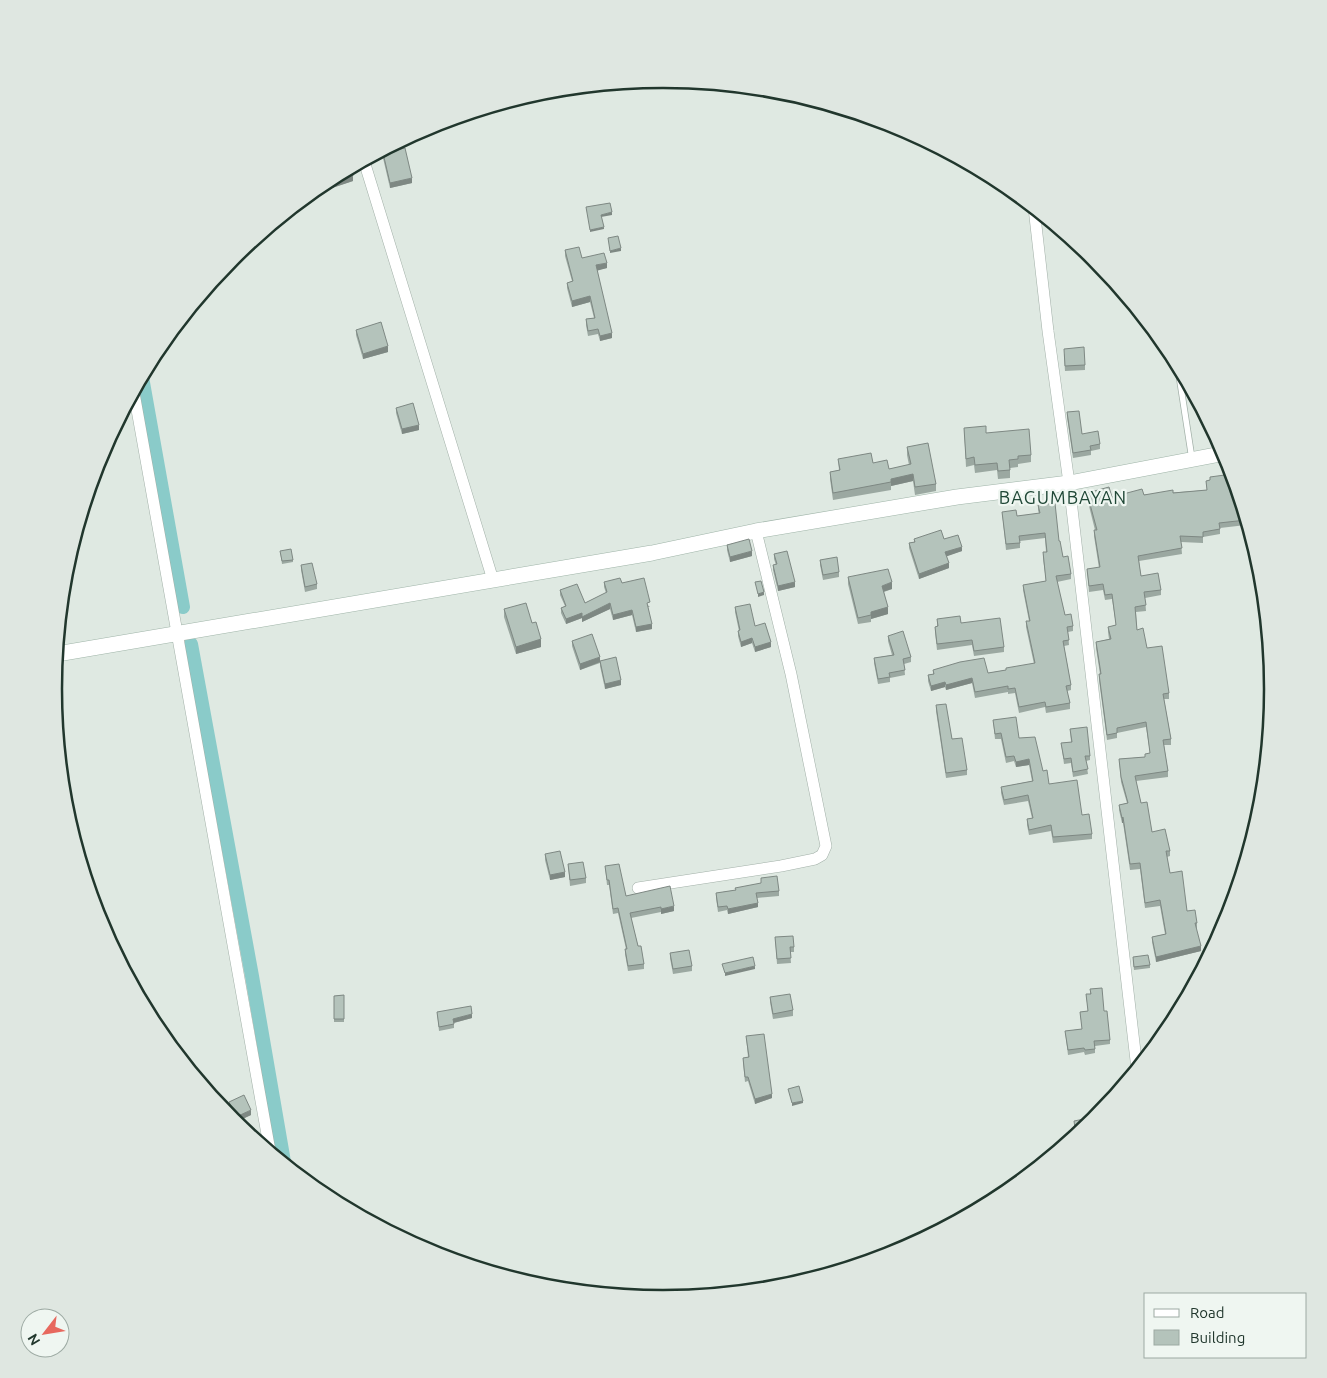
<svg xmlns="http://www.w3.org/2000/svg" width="1327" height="1378" font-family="Ubuntu,sans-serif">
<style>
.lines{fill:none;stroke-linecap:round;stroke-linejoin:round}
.canal{stroke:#8acbc9;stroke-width:14}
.service-casing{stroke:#a2b0a8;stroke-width:7}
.minor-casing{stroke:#a2b0a8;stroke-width:12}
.secondary-casing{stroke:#9fb4a8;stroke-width:16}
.service{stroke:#fff;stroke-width:5.5}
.minor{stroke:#fff;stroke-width:11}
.secondary{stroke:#fff;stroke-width:15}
.wall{fill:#9ba8a1}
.shaded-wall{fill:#7e8883}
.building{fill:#b4c3bb;stroke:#7e8883}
.labels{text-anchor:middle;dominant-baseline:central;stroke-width:4.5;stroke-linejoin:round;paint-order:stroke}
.quarter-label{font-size:18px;letter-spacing:1px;fill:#1f4736;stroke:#eff6f1}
.rim{fill:none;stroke:#21372d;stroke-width:2.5}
</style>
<rect width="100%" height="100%" fill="#dfe9e2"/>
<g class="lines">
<!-- canal -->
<g class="canal">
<path d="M142 377 183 607"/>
<path d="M191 644 252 976 284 1162"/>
</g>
<defs>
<path id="service" d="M1177 362 1192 459"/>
<g id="minor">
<path d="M364 161 493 580"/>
<path d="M1034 208 1048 331 1069 483 1137 1069"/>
<path d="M134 393 270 1151"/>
<path d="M638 888 781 866 815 859 822 855 826 846 791 674 756 531"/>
</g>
<path id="secondary" d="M57 654 652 553 756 531 957 497 1069 483 1226 453"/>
</defs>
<!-- service casing -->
<use href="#service" class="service-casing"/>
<!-- minor casing -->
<use href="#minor" class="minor-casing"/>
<!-- secondary casing -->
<use href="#secondary" class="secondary-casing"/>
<!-- service -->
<use href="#service" class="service"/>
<!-- minor -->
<use href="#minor" class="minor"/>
<!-- secondary -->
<use href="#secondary" class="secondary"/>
</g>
<!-- wall -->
<g class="wall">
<path d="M383 153 412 183 390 188 383 158Z"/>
<path d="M353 181 326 190H315L325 182Z"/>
<path d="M565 250 582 258 607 268 597 270 612 338 600 341 598 334 588 336 586 325V319L594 318 590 302 572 307 567 288V283L572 281 565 256Z"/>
<path d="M356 330 388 352 363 359 356 335Z"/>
<path d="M1064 354 1085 365V370L1065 371Z"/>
<path d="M396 408 419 430 402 434 396 413Z"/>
<path d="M1067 412 1082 434 1100 444V449L1091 451V455L1073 458 1067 417Z"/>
<path d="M964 428 986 433 1031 455V462L1018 464V467L1010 468V478L998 479 997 470 975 473 974 465 966 467Z"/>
<path d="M907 447 936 484V491L915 495 913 481 891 486V490L833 500 830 479V472L839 470 838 459 873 463 889 469 909 465 907 455Z"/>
<path d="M1233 475 1250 532H1249L1246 525 1220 528V534L1203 537V543L1181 542 1182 554 1139 561 1141 576 1161 590V595L1145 598 1146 611 1136 612 1137 630 1169 693V699H1164L1171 739V745H1164L1168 771V777L1136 781 1141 803 1152 832 1170 851V856L1167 857 1170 873 1187 911 1197 923V928H1196L1201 951 1156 962 1152 942V937L1165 934 1160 906 1145 908 1140 869 1130 870 1123 823H1122L1119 810V805L1127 803 1121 782 1119 759 1145 757 1150 753 1146 727 1117 733V738L1107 740 1099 680V674H1100L1096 648V642L1109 639 1108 632V627L1116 625 1112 599 1105 600 1103 590 1089 592 1087 569 1099 568 1094 536V530H1095L1087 498V493L1112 497 1207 490 1206 481Z"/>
<path d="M1038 505 1059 541 1063 557 1071 574V579L1057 582 1065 615 1073 626V631L1068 632 1069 645 1064 646 1071 685V690L1067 691 1070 703V709L1046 713 1045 707 1019 713 1015 693 1008 694V692L975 698 972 683 946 690 945 687 931 691 928 681V675L933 674V670L988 673 1006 670 1034 664 1026 627V621H1029L1023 590V585L1046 581 1043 558V552H1046L1045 538 1020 541V548L1006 550 1002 512 1017 516 1039 514 1038 510Z"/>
<path d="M914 539H944L962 551 946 556 949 568 919 579 909 548V543L914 542Z"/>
<path d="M727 545 752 556 730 562 727 550Z"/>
<path d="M280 551 293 560V562L282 564Z"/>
<path d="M774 554 795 587 778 591 773 570V565H776L774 559Z"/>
<path d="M820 560 839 572V577L823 580 820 565Z"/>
<path d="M301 565 317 584V589L305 592 301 570Z"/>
<path d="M848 577 892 589 884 592 888 614 871 619V622L858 624 848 584Z"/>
<path d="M604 582 622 583 650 607H648L652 629 636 632 632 615 613 620 610 609 582 622V618L566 624 561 613V608L565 606 560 595V590L585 603 606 593 604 587Z"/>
<path d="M735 607 755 626 771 647 755 652 752 643 741 647 738 636V631H739L735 612Z"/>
<path d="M504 609 532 623 541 647 516 654 504 617Z"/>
<path d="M937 619 961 623 1004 647V652L974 656 972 645 937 650 935 632V627L937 626Z"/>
<path d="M888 636 911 657V662L904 664 905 675 890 678V682L878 684 874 663V658L892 655 888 641Z"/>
<path d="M572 641 600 661 621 685 605 689 600 666V663L580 670 572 646Z"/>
<path d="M936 705 967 770V775L946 778 936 711Z"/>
<path d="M993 720 1019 738 1043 771 1049 784 1082 815 1092 834V839L1053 843 1051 831 1029 835 1027 825V819L1032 818 1028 801 1004 805 1001 793V787L1032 781 1029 765 1016 767 1014 761 1006 763 1001 739H995Z"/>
<path d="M1070 729 1090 756V760L1086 761 1088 774 1073 777 1071 763 1064 764 1061 743 1071 742Z"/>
<path d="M545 854 565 877 550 880 545 860Z"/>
<path d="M568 864 586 878V883L570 886Z"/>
<path d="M605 866 626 896 674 911 661 914V912L631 918 638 946 644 964V969L628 971 625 954V949H626L618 913 613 914 609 885H607Z"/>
<path d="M761 878 779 891V896L757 898 758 907 728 914 727 910 718 912 716 898V893L736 890 761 883Z"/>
<path d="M775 937 794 947V952H790L791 963 777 964Z"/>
<path d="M670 953 692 966V971L673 974 670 958Z"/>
<path d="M1133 960 1150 965V968L1134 970Z"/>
<path d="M1090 989 1104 1011 1110 1040V1044L1095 1046V1053L1085 1055 1084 1052 1068 1055 1065 1031 1082 1029 1080 1012 1088 1011 1086 994H1090Z"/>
<path d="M344 995V1022H334V996Z"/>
<path d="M770 997 793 1010V1016L773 1019 770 1002Z"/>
<path d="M437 1012 472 1018 454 1023V1028L439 1031Z"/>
<path d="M746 1036 772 1098 755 1104 748 1081 745 1082 743 1062V1058L748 1057Z"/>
<path d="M229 1102 251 1115 236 1122 229 1107Z"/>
</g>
<!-- shaded-wall -->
<g class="shaded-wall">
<path d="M353 176V181L326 190V185Z"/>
<path d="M412 178V183L390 188V183Z"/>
<path d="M612 212V215L601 217V215Z"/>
<path d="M604 227V229L590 232V230Z"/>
<path d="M621 248V251L610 253V251Z"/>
<path d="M607 263V268L596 271V265Z"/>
<path d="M590 296V302L572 307V301Z"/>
<path d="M612 333V338L600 341V336Z"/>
<path d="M388 346V352L363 359V354Z"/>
<path d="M419 425V430L402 434V429Z"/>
<path d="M913 474V481L891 486V479Z"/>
<path d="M962 547V551L945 557V552Z"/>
<path d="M752 551V556L730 562V557Z"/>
<path d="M949 563V568L919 579V574Z"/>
<path d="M795 582V587L778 591V586Z"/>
<path d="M892 582V589L882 592V586Z"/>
<path d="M764 592V595L758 597V594Z"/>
<path d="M610 603V609L582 622V617Z"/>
<path d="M888 607V614L871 619V612Z"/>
<path d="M632 610V615L613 620V615Z"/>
<path d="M582 613V618L566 624V619Z"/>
<path d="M652 624V629L636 632V627Z"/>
<path d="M752 638V643L741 647V642Z"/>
<path d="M541 639V647L516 654V647Z"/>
<path d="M771 642V647L755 652V647Z"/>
<path d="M600 657V662L580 670V664Z"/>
<path d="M972 678V683L946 690V685Z"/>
<path d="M621 680V685L605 689V684Z"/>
<path d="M945 682V687L931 691V686Z"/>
<path d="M1029 759V765L1016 767V762Z"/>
<path d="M1123 817V823H1122V818Z"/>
<path d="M565 872V877L550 880V875Z"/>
<path d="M758 903V907L728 914V909Z"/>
<path d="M674 906V911L661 914V909Z"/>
<path d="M1201 946V951L1156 962V957Z"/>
<path d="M755 966V969L725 976V973Z"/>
<path d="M472 1014V1018L453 1023V1019Z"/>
<path d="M772 1094V1098L755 1104V1099Z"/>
<path d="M803 1101V1103L792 1106V1103Z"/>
<path d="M251 1110V1115L236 1122V1117Z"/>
</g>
<!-- building -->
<g class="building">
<path d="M405 148 412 178 390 183 383 153Z"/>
<path d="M350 168 353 176 326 185H321L325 182Z"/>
<path d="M610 203 612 212 601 215 604 227 590 230 586 207Z"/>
<path d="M618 236 621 248 610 251 608 238Z"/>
<path d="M579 247 582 258 604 253 607 263 596 265 612 333 600 336 598 329 588 331 586 319 595 318 590 296 572 301 567 283 573 281 565 250Z"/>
<path d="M381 322 388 346 363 354 356 330Z"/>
<path d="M1084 347 1085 365 1065 366 1064 349Z"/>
<path d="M413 403 419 425 402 429 396 408Z"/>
<path d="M1079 411 1082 434 1098 431 1100 444 1090 446 1091 450 1073 453 1067 412Z"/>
<path d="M986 426V433L1029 429 1031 455 1018 456V459L1009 460 1010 470 998 471 997 463 975 465 974 457 966 459 964 428Z"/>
<path d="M928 443 936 484 915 487 913 474 891 479V482L833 493 830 472 840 470 838 459 871 453 873 463 887 460 889 469 911 464 907 447Z"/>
<path d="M1232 474V476L1233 475 1246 520 1219 523 1220 529 1203 532V537L1180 536 1182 548 1138 556 1141 576 1158 573 1161 590 1144 592 1146 605 1135 607 1137 630 1143 628 1147 648 1162 646 1169 693 1163 694 1171 739 1163 740 1168 771 1135 776 1141 803 1147 802 1152 832 1165 829 1170 851H1166L1170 873 1182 871 1187 911 1195 910 1197 923H1195L1201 946 1156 957 1152 937 1166 934 1160 900 1145 903 1140 863 1130 864 1123 817 1122 818 1119 805 1128 803 1121 777 1119 759 1145 757V754L1150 753 1146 722 1117 728V733L1107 735 1099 674H1101L1096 642 1111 639 1108 627 1116 625 1112 594 1105 595 1103 584 1089 586 1087 569 1100 567 1094 530H1097L1087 493 1109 487 1112 497 1142 489 1144 495 1173 490V493L1207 490 1206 481 1210 480V477Z"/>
<path d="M1055 503 1059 541H1060L1063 557 1068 556 1071 574 1056 576 1065 615 1071 614 1073 626 1067 627 1069 640 1063 641 1071 685 1066 686 1070 703 1046 707 1045 702 1019 707 1015 688 1008 689V686L975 692 972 678 946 685 945 682 931 686 928 675 934 674 933 670 960 662 984 658 988 673 1006 670V668L1035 663 1026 621H1030L1023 585 1046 581 1043 552H1047L1045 533 1019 536 1020 543 1006 544 1002 512 1016 510 1017 516 1040 513 1038 505Z"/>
<path d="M941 530 944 539 958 535 962 547 945 552 949 563 919 574 909 543 915 542 914 539Z"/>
<path d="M749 539 752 551 730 557 727 545Z"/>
<path d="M291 549 293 560 282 561 280 551Z"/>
<path d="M787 551 795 582 778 586 773 565 777 564 774 554Z"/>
<path d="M837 557 839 572 823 575 820 560Z"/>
<path d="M312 563 317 584 305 587 301 565Z"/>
<path d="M888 569 892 582 882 586 888 607 871 612V615L858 618 848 577Z"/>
<path d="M620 578 622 583 644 578 650 602 647 603 652 624 636 627 632 610 613 615 610 603 582 617V613L566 619 561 608 566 606 560 590 577 584 585 603 607 592 604 582Z"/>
<path d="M761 581 764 592 758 594 755 582Z"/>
<path d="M526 603 532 623 536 622 541 639 516 647 504 609Z"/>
<path d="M750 604 755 626 765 623 771 642 755 647 752 638 741 642 738 631 740 630 735 607Z"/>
<path d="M960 616 961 623 1000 618 1004 647 974 651 972 640 937 644 935 627 938 626 937 619Z"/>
<path d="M903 631 911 657 903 659 905 670 889 673 890 677 878 679 874 658 894 655 888 636Z"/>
<path d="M592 634 600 657 580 664 572 641Z"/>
<path d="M616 657 621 680 605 684 600 661Z"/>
<path d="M946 704 952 739 962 738 967 770 946 773 936 705Z"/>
<path d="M1016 717 1019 738 1035 737 1043 771 1047 770 1049 784 1077 780 1082 815 1089 814 1092 834 1053 837 1051 825 1029 830 1027 819 1033 818 1028 795 1004 800 1001 787 1033 781 1029 759 1016 762 1014 756 1006 757 1001 733 995 734 993 720Z"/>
<path d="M1087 727 1090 756H1085L1088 769 1073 772 1071 758 1064 759 1061 743 1072 742 1070 729Z"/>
<path d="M560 851 565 872 550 875 545 854Z"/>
<path d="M583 862 586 878 570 880 568 864Z"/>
<path d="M619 864 626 896 670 886 674 906 661 909V907L630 913 638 946H641L644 964 628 966 625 949H627L618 908 613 909 609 880H607L605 866Z"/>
<path d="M777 876 779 891 756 893 758 903 728 909 727 906 718 907 716 893 736 890 735 888 761 883V878Z"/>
<path d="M793 936 794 947H790L791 958 777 959 775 937Z"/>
<path d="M689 950 692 966 673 969 670 953Z"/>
<path d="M1148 955 1150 965 1134 967 1133 957Z"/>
<path d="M753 957 755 966 725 973 722 964Z"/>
<path d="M1102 988 1104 1011H1107L1110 1040 1094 1041 1095 1049 1085 1050 1084 1048 1068 1050 1065 1031 1082 1029 1080 1012 1088 1011 1086 994H1091L1090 989Z"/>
<path d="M790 994 793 1010 773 1014 770 997Z"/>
<path d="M344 995V1019H334V996Z"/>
<path d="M471 1006 472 1014 453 1019 454 1024 439 1027 437 1012Z"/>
<path d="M764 1034 772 1094 755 1099 748 1077H745L743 1058 749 1057 746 1036Z"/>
<path d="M799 1086 803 1101 792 1103 788 1089Z"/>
<path d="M244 1095 251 1110 236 1117 229 1102Z"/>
<path d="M1094 1117V1121L1076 1135 1074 1121Z"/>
</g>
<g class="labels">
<!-- quarter labels -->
<g class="quarter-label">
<text x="1063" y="497">BAGUMBAYAN</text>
</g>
</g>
<!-- crop -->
<path d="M0 0H1327V1378H0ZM62 689a601 601 0 1 1 1202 0a601 601 0 1 1-1202 0Z" fill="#dfe7e1" fill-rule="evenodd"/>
<path class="rim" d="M62 689a601 601 0 1 1 1202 0a601 601 0 1 1-1202 0Z"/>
<!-- legend -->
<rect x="1144" y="1293" width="162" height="65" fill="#eff6f1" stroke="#9daaa3"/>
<rect x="1154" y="1309" width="25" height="8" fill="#ffffff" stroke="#9daaa3"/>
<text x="1190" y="1318" font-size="15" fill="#21372d">Road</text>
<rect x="1154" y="1330" width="25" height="15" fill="#b4c3bb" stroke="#9daaa3"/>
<text x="1190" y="1343" font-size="15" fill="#21372d">Building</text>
<!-- north arrow -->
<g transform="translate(45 1333) rotate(239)"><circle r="24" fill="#eff6f1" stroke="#9daaa3"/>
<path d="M0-4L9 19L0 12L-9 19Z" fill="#e7685e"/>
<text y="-8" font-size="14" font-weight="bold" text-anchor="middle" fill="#21372d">N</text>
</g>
</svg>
